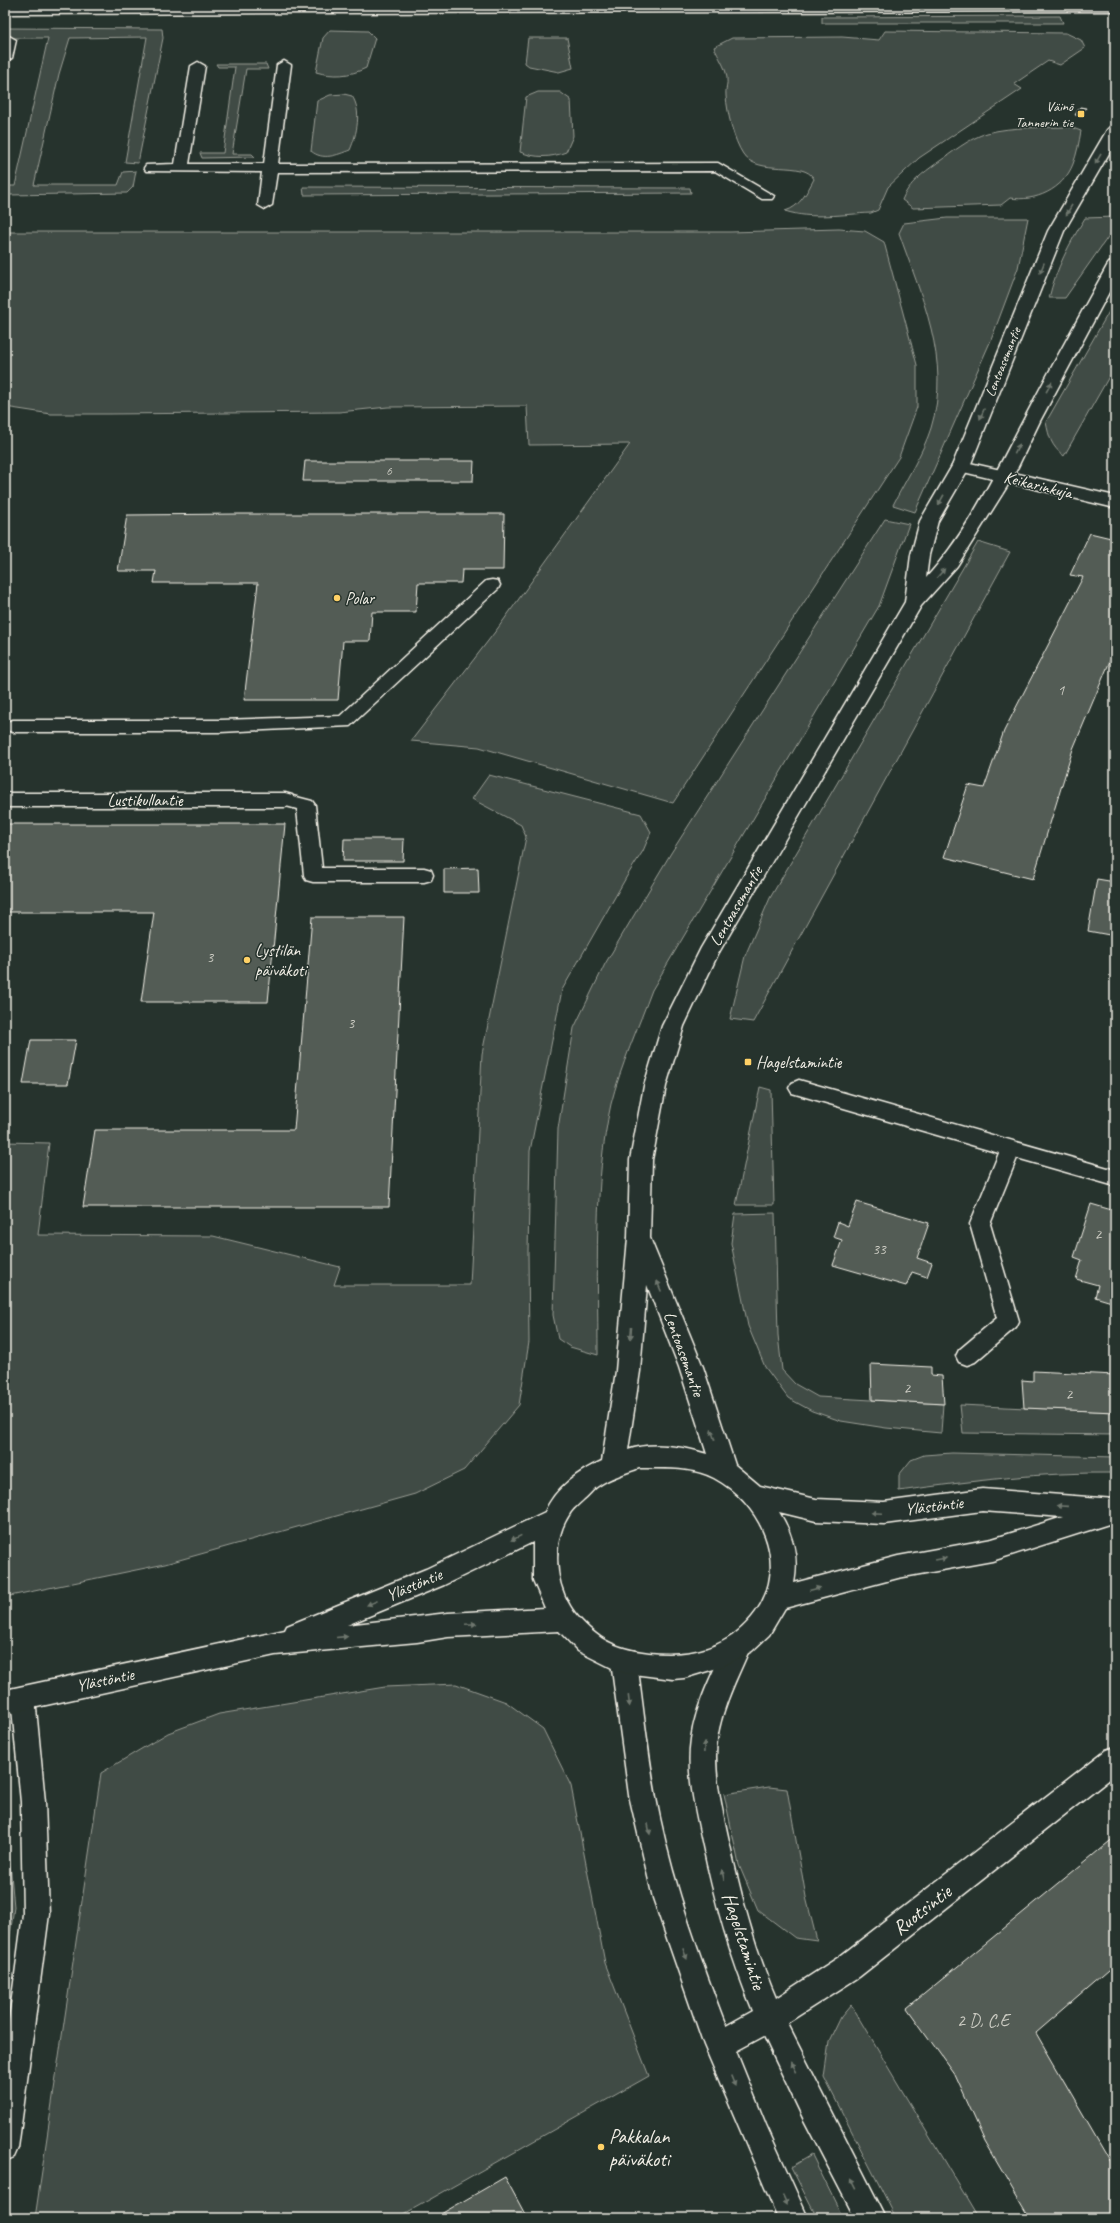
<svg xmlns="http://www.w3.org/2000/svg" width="1120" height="2223" font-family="Caveat,sans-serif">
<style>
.green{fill:#414b45;stroke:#9a9e96}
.building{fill:#525c55;stroke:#f4f1e8}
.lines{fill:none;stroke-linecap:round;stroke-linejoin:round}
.lane-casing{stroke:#f4f1e8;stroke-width:3}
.street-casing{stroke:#f4f1e8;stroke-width:3}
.secondary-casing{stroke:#f4f1e8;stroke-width:3}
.lane{fill:#26332d;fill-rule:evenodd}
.street{fill:#26332d;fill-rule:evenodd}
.secondary{fill:#26332d;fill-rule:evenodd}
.oneway{fill:#6e766e}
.poi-dot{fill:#ffd166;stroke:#26332d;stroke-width:1.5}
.labels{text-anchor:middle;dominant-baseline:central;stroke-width:3;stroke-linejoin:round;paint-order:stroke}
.far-number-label{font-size:13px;fill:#ccccc3}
.far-poi-label{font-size:14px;fill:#f4f1e8;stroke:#26332d;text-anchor:end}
.far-street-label{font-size:14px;fill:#f4f1e8;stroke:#26332d}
.number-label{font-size:15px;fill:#ccccc3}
.street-label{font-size:17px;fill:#f4f1e8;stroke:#26332d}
.poi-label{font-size:17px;fill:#f4f1e8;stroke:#26332d;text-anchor:start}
.near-number-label{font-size:18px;fill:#ccccc3}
.near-street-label{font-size:20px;fill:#f4f1e8;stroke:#26332d}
.near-poi-label{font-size:20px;fill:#f4f1e8;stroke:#26332d;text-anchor:start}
</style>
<rect width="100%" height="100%" fill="#26332d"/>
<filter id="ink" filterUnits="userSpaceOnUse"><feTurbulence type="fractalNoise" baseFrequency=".025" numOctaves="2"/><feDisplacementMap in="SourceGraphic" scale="8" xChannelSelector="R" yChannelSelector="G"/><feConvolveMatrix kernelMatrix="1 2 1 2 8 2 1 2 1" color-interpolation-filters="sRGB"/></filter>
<g filter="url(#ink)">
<!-- green -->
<g class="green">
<path d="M1060 16 1063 23H822V17Z"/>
<path d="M5 28 162 29 163 38 138 163 125 162 147 37 70 38 59 74 34 185H118L123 172 136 171 133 187 127 193 9 195 5 193V186H15L48 38H5Z"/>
<path d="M330 30 368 31 375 38 366 68C350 76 333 77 316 72L323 38Z"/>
<path d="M885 31 1066 33 1081 40 1085 48 1060 65 1048 61 1014 84 1022 89 919 158 888 187 878 210 871 213C844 214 812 220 785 211 800 207 807 192 814 179 804 159 758 177 743 154 734 141 727 112 726 96 725 90 728 84 727 78 726 67 718 57 714 47L732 38 842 37 879 40Z"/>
<path d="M528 38H567L573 68 559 72 529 66 525 63Z"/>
<path d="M216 64H266L268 69H246L232 154H252L255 157 202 158 200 153H223L235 67H218Z"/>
<path d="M538 92H560L571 100 573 136 566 152C551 158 535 158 520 152L526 97Z"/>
<path d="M344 94 352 96C362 111 357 134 350 150 337 155 323 161 311 151L317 101 330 95Z"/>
<path d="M1070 127 1081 131C1079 142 1077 154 1073 164 1063 190 1035 202 1010 198L1001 205 913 208 902 200C908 184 923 173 937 163 953 152 968 139 987 133 1013 126 1044 128 1070 127Z"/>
<path d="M303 187 690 188 691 193 304 195Z"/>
<path d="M1115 217V227L1065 298H1049C1056 269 1069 244 1085 218Z"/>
<path d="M947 218H1028L1018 268 991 340 915 512 893 505C904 483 924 451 931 428 952 361 921 296 899 233L904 223Z"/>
<path d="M839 229 865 231 884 242 917 365V407L899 457 673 803 479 747 411 741 498 628 630 444 529 445 527 406 388 407 339 412 109 414H51L5 407V232H730Z"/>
<path d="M1115 301V366L1064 456C1051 446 1049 437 1046 422Z"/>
<path d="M885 519 909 524 879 606 652 990C639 1025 620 1068 611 1104 593 1185 598 1272 598 1355L570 1347 558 1339 553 1315 558 1129 574 1028 605 964 671 853Z"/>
<path d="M978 542 1010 552 753 1022 730 1019 745 956 770 898Z"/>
<path d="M489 775 641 814 651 832 643 851 627 876 562 990 530 1151 528 1252 529 1342 519 1405 464 1470 415 1494 165 1564 5 1597V1142L49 1143 38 1235 213 1236 340 1267 334 1285H470L482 1054 526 837 521 825 472 799Z"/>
<path d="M760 1087 771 1090 774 1205H736Z"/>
<path d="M775 1213 778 1335 782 1370 795 1384 818 1397 943 1404 941 1433 886 1428 841 1421 812 1411 788 1398 765 1367 748 1326 731 1243 735 1214Z"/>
<path d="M960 1405 1115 1412V1435L963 1433Z"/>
<path d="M952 1453 1115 1457V1473C1042 1472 971 1481 899 1491V1475L911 1460 924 1455Z"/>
<path d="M456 1684 506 1702 543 1729 571 1786 605 1963 649 2076 397 2218H35L101 1773 168 1733 219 1714 385 1687Z"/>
<path d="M769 1787 787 1789 806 1897 817 1941 795 1938 758 1910 739 1865 724 1794Z"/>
<path d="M5 1809 14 1907 5 1970Z"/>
<path d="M851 2005 978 2218H896L824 2077 829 2042 841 2017Z"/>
<path d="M812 2155 843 2218H817L791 2167Z"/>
</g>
<!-- building -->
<g class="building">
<path d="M1080 107 1086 108 1081 116 1075 115Z"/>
<path d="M305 461H474L473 481H303Z"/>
<path d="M239 514H504L503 570H462L461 583H418L416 612H372L370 641H343L338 700H244L258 583H154L156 571H118L127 515Z"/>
<path d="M1090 533 1115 539V649L1073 749 1033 879 944 857 968 785 984 788 1004 731 1083 577 1070 575Z"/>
<path d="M5 824H285L268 1002H141L154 912H5Z"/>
<path d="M344 839H404L403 861H343Z"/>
<path d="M478 868 479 893H444V869Z"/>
<path d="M1097 879 1115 882V936L1088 931Z"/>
<path d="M312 917H404L389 1207H83L95 1130H294Z"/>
<path d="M31 1040H76L68 1084H23Z"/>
<path d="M857 1202 929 1223 917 1258 932 1263 927 1277 912 1272 906 1286 833 1265 842 1240 833 1237 838 1222 848 1226Z"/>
<path d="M1091 1204 1115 1211V1303L1095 1297 1098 1285 1076 1279 1082 1260 1074 1257Z"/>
<path d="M871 1364 931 1367V1375L942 1376 944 1404 872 1400Z"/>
<path d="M1033 1371 1115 1375V1412L1024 1408 1022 1380 1033 1381Z"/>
<path d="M1115 1837V1965L1036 2033 1115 2169V2218H1030L985 2141 955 2075 907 2008Z"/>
<path d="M505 2177 527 2218H434Z"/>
</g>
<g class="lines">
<defs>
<g id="lane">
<path d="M9 36 16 40 12 58 5 62V37Z"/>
<path d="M284 61 291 65 278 164 718 163 774 196 772 199H762L715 171 277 172 272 205 265 209 258 205 262 172 146 171 144 168 146 165 175 164 191 66 198 62 205 66 189 164H264L277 65Z"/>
<path d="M492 580 498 581 500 585 498 589 350 726 220 732H13L7 730 5 727 7 722 13 720H220L340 716 486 581Z"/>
<path d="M285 794 312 801 315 805 322 868H424L431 870 433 875 431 880 424 882H313L306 880 304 875 297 809 279 804 276 800 279 796Z"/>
<path d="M799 1080 1115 1170V1186L1017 1158 990 1224 1019 1321 1016 1327 975 1362 967 1365 959 1362 956 1356 959 1350 997 1318 970 1224 999 1153 792 1093 789 1088 792 1083Z"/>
<path d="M23 1687 31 1690 35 1698 45 1802 49 1914 18 2148 14 2157 5 2161V2050L23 1914 21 1802 11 1698 15 1690Z"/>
</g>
<g id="street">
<path d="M961 461 1115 496V508L955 470 952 466 955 462Z"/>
<path d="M5 793H285L292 795 295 800 292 805 285 807H5Z"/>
<path d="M737 1636 746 1640 750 1648C737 1678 722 1707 717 1739 713 1774 722 1808 729 1841 741 1895 754 1947 776 1998L839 1957 1106 1750 1115 1747V1775L859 1977 787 2023 886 2218H855L804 2120 764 2036 736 2051 766 2125 808 2218H778L704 2045 653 1898 629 1795 611 1662 615 1654 624 1650 633 1654 637 1662C644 1714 649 1767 660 1818 675 1889 700 1958 726 2026L753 2011C730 1956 714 1900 702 1841 695 1807 686 1773 691 1739 696 1704 713 1672 728 1640Z"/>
</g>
<g id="secondary">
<path d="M1115 5V11L5 14V6Z"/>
<path d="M1115 125V143L1064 231 970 466 938 521 929 555 926 578C968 532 994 475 1023 421 1050 369 1079 317 1107 266L1109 263 1115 261V281L1040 421 1013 477 957 566 921 606 718 954 684 1026 666 1086 652 1160 650 1238 703 1367 735 1465 760 1486 816 1499 884 1502 982 1489 1115 1499V1522L992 1561 898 1578 785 1608 769 1635 752 1651 724 1666 684 1678 673 1679 625 1673 616 1670 578 1651 559 1631 448 1637 417 1642 275 1655 5 1714V1690L285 1630 287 1626 426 1569 545 1512C555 1488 579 1471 602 1461L616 1371 628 1238 630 1160 644 1086 662 1026 701 948 905 602 911 555 920 521 952 466 1048 231 1107 130 1110 127ZM647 1285 679 1367 707 1454C684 1447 651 1441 628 1450L640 1371ZM639 1468C663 1468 692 1466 714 1478 761 1503 790 1564 756 1612 729 1649 692 1657 649 1653 631 1651 610 1646 596 1634 587 1627 575 1615 570 1606 554 1580 552 1541 569 1515 572 1509 579 1504 584 1499 589 1495 593 1489 598 1486 609 1478 626 1473 639 1468ZM982 1511 1063 1517 992 1539 898 1556 794 1583C799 1557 793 1534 779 1512L816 1521 884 1524ZM533 1542V1580L545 1608 448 1613 347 1625 444 1585Z"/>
</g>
</defs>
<!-- lane casing -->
<use href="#lane" class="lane-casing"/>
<!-- street casing -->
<use href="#street" class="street-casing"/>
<!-- secondary casing -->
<use href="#secondary" class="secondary-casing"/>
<!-- lane -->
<use href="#lane" class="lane"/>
<!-- street -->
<use href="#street" class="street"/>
<!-- secondary -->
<use href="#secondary" class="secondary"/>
</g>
<!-- one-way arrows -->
<defs><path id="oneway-solid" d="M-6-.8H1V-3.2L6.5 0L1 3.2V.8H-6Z"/></defs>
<g class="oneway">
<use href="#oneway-solid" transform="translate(1098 159) rotate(120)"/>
<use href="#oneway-solid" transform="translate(1069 210) rotate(120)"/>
<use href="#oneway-solid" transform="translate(1042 268) rotate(112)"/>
<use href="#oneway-solid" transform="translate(1049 387) rotate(-61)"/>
<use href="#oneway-solid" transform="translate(982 414) rotate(113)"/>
<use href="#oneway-solid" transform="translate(1017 449) rotate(-64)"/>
<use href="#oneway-solid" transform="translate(941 500) rotate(119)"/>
<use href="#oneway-solid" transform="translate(941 573) rotate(-48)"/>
<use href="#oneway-solid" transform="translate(659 1286) rotate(-112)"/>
<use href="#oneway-solid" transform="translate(631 1333) rotate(95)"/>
<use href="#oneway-solid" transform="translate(713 1435) rotate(-108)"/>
<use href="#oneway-solid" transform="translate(1062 1506) rotate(-176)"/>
<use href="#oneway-solid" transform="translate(877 1513) rotate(-177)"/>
<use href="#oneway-solid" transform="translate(516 1538) rotate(154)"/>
<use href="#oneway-solid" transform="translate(941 1559) rotate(-10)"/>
<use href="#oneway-solid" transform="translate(815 1589) rotate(-15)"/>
<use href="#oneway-solid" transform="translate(372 1603) rotate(158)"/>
<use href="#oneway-solid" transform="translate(471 1624) rotate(-3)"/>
<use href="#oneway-solid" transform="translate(342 1637) rotate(-5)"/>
<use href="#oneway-solid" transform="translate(629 1701) rotate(83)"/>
<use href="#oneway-solid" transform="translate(704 1747) rotate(-89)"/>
<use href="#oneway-solid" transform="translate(649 1829) rotate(79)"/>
<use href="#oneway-solid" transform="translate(723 1875) rotate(-103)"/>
<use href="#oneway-solid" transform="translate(685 1954) rotate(69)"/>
<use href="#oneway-solid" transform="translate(794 2067) rotate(-116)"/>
<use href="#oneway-solid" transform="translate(733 2081) rotate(68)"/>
<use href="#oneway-solid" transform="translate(853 2184) rotate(-117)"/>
<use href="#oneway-solid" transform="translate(785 2200) rotate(66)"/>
</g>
</g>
<!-- markers -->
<g class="poi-dot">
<rect x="1077" y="110" width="8" height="8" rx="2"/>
<circle cx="337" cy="598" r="4"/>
<circle cx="247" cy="960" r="4"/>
<rect x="744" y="1058" width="8" height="8" rx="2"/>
<circle cx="601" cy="2147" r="4"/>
</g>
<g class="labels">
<!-- far-number labels -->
<g class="far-number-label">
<text x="389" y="471">6</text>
</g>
<!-- far-poi labels -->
<g class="far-poi-label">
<text x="1073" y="106">Väinö<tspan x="1073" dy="16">Tannerin tie</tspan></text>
</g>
<!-- far-street labels -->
<g class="far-street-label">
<text transform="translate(1003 362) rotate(-68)">Lentoasemantie</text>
</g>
<!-- number labels -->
<g class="number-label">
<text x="1061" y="690">1</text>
<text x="210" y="957">3</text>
<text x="351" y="1023">3</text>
<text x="1098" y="1234">2</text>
<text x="879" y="1249">33</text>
<text x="907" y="1388">2</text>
<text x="1069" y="1394">2</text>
</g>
<!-- street labels -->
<g class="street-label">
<text transform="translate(1038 485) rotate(14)">Keikarinkuja</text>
<text x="145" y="800">Lustikullantie</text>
<text transform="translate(736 906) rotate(-60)">Lentoasemantie</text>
<text transform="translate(684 1354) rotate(70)">Lentoasemantie</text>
<text transform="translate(934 1506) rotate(-7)">Ylästöntie</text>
<text transform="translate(414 1585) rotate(-23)">Ylästöntie</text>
<text transform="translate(105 1680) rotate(-12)">Ylästöntie</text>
</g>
<!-- poi labels -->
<g class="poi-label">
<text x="345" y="598">Polar</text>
<text x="255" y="950">Lystilän<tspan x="255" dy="20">päiväkoti</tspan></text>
<text x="756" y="1062">Hagelstamintie</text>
</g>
<!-- near-number labels -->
<g class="near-number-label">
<text x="983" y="2020">2 D, C,E</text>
</g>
<!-- near-street labels -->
<g class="near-street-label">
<text transform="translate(922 1910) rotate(-38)">Ruotsintie</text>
<text transform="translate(744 1941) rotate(72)">Hagelstamintie</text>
</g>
<!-- near-poi labels -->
<g class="near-poi-label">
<text x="609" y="2136">Pakkalan<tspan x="609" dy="23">päiväkoti</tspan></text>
</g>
</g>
<!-- margin -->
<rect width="1120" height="2223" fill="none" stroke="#26332d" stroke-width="20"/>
<rect x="10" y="10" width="1100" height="2203" fill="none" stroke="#f4f1e8" stroke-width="1.5" filter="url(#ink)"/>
</svg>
